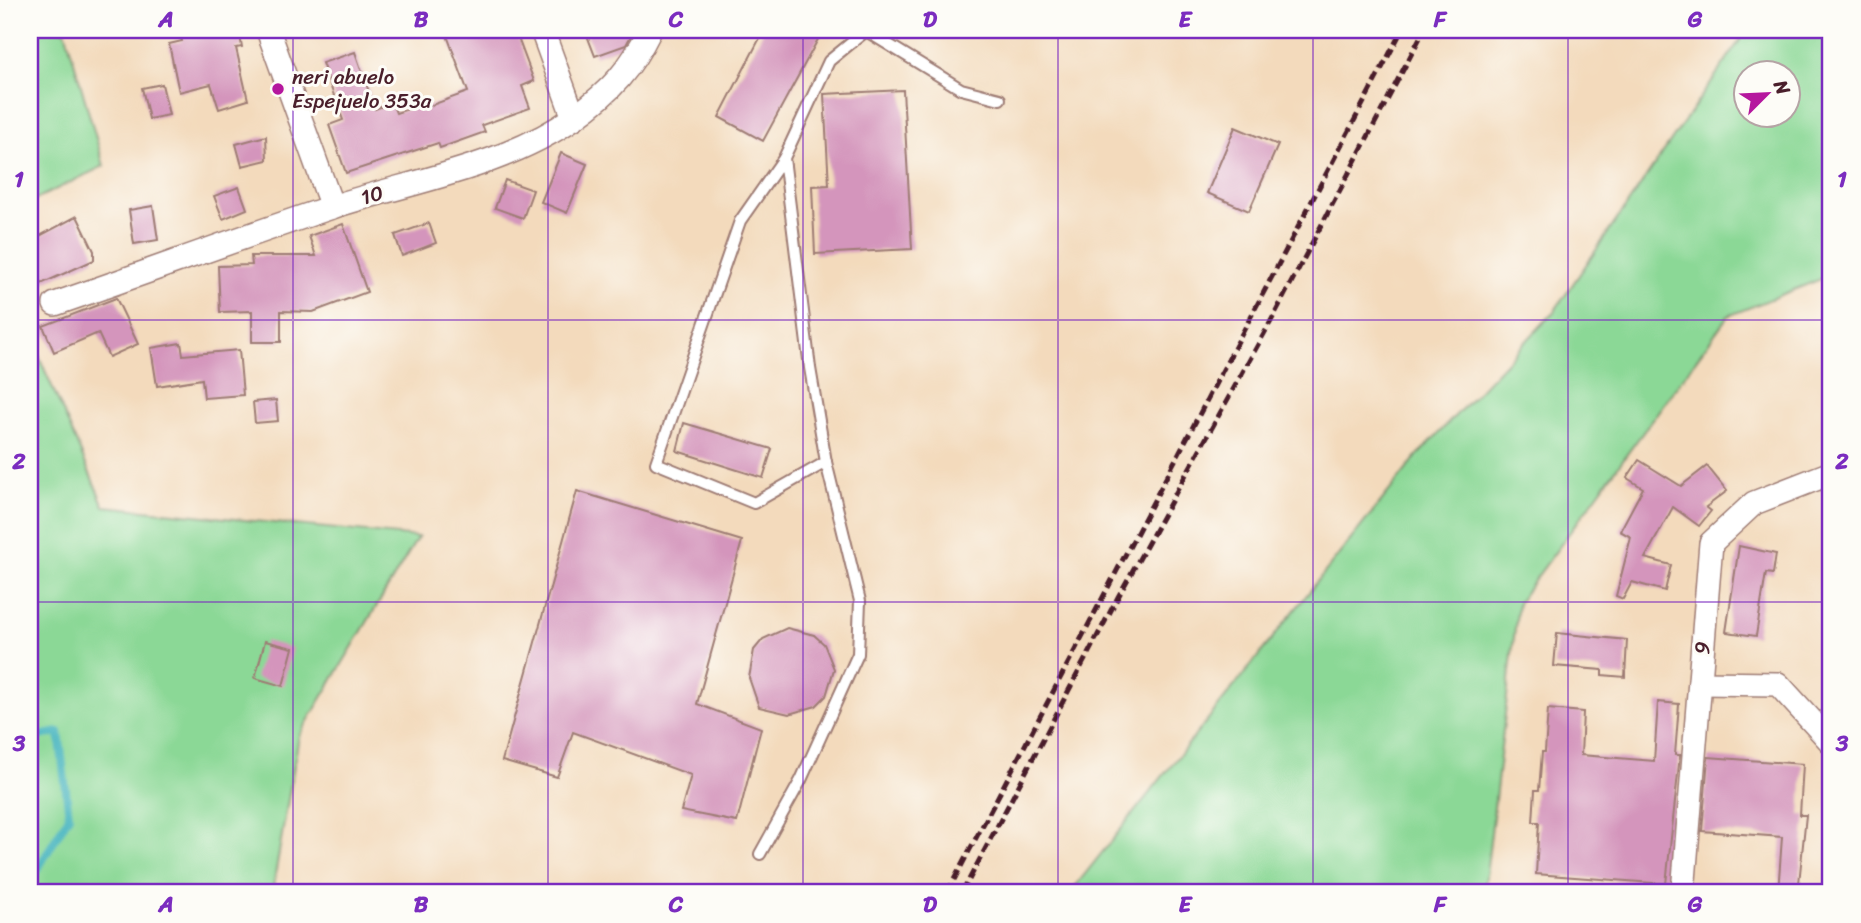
<svg xmlns="http://www.w3.org/2000/svg" width="1861" height="923" font-family="Sriracha,sans-serif">
<style>
.green{fill:#8bd896;stroke:#6a7c60;stroke-width:2;fill-rule:evenodd}
.lines{fill:none;stroke-linecap:round;stroke-linejoin:round}
.stream{stroke:#46b5bf;stroke-width:8}
.building{fill:#d495bc}
.lane-casing{stroke:#9e7c74;stroke-width:14}
.street-casing{stroke:#9e7c74;stroke-width:26}
.lane{stroke:#fff;stroke-width:10}
.street{stroke:#fff;stroke-width:23}
.rail{stroke:#4a1f2b;stroke-width:5;stroke-dasharray:10 5;stroke-linecap:butt}
.grid{fill:none;stroke:#7b2cbf;stroke-width:2;stroke-opacity:0.55}
.poi-dot{fill:#b5179e;stroke:#fdfcf7;stroke-width:2.5}
.labels{text-anchor:middle;dominant-baseline:central;stroke-width:6;stroke-linejoin:round;paint-order:stroke}
.poi-label{font-size:21px;fill:#4a1f2b;stroke:#fdfcf7;text-anchor:start}
.street-label{font-size:21px;fill:#4a1f2b;stroke:#fdfcf7}
.neatline{fill:none;stroke:#7b2cbf;stroke-width:2.5}
.grid-label{font-size:23px;text-anchor:middle;font-weight:bold;fill:#7b2cbf}
</style>
<rect width="100%" height="100%" fill="#fdfcf7"/>
<filter id="ink" filterUnits="userSpaceOnUse"><feTurbulence type="fractalNoise" baseFrequency=".0143" numOctaves="2"/><feDisplacementMap in="SourceGraphic" scale="14" xChannelSelector="R" yChannelSelector="G"/><feConvolveMatrix kernelMatrix="1 2 1 2 8 2 1 2 1" color-interpolation-filters="sRGB"/></filter>
<filter id="wash" filterUnits="userSpaceOnUse"><feTurbulence type="fractalNoise" baseFrequency=".00686" numOctaves="4" result="noise"/><feDisplacementMap in="SourceGraphic" scale="28" xChannelSelector="R" yChannelSelector="G"/><feGaussianBlur stdDeviation="1.57" result="paint"/><feColorMatrix in="noise" values="0 0 0 0 0 0 0 0 0 0 0 0 0 0 0 0 0 1.4 0 .05"/><feComposite in="paint" operator="in"/></filter>
<g filter="url(#wash)">
<rect width="100%" height="100%" fill="#f3dabc"/>
<!-- green -->
<g class="green">
<path d="M30 30H65L104 166 30 202Z"/>
<path d="M1747 30H1831V275L1728 316 1518 603 1484 893H1070L1418 455 1553 313ZM1745 74H1787V116H1745Z"/>
<path d="M30 336 104 506 418 537 299 736 272 893H30Z"/>
</g>
<g class="lines">
<!-- stream -->
<path class="stream" d="M30 738 59 732 69 816 30 882"/>
</g>
<g id="blocks">
<!-- building -->
<g class="building">
<path d="M180 30H239L242 47 236 48 248 100 219 109 211 84 179 92 169 44 182 41Z"/>
<path d="M445 30H515L534 81 522 86 530 108 482 125 485 132 440 148 438 143 346 173 329 125 343 120 322 63 355 52 375 109 392 103 396 113 420 105 421 109 468 92Z"/>
<path d="M585 30H634L626 45 595 56Z"/>
<path d="M764 30H823L763 141 719 117Z"/>
<path d="M162 84 169 115 149 119 142 88Z"/>
<path d="M903 90 912 249 815 254 812 186 829 185 824 94Z"/>
<path d="M1235 127 1278 145 1249 211 1207 193Z"/>
<path d="M266 136 267 160 242 166 236 144Z"/>
<path d="M561 153 587 164 567 213 541 202Z"/>
<path d="M505 180 533 190 523 218 495 208Z"/>
<path d="M239 187 247 209 223 219 214 196Z"/>
<path d="M153 206 158 240 134 244 129 210Z"/>
<path d="M77 216 94 251V260L41 284 30 263V241Z"/>
<path d="M429 223 436 243 402 256 395 235Z"/>
<path d="M343 224 367 292 313 312 281 311V342H252V311L220 312 218 266 252 265 251 256H316L309 236Z"/>
<path d="M116 298 138 344 109 357 98 333 54 352 43 326Z"/>
<path d="M181 343 183 355 239 350 243 395 204 398 202 379 157 386 151 348Z"/>
<path d="M276 400 278 421 255 423 253 402Z"/>
<path d="M684 423 772 449 763 478 677 451Z"/>
<path d="M1639 460 1681 486 1707 466 1727 491 1706 507 1711 511 1699 526 1673 507 1645 558 1671 565 1665 591 1632 582 1623 599 1616 596 1631 537 1620 531 1643 488 1627 478Z"/>
<path d="M577 491 742 541 697 704 761 728 737 822 681 811 691 775 573 732 557 777 502 761Z"/>
<path d="M1739 546 1776 554 1773 574 1766 573 1756 636 1726 632Z"/>
<path d="M787 628 814 635 824 644 834 669 826 696 816 706 789 714 759 707 749 678 754 650 763 639Z"/>
<path d="M1557 633 1627 640 1625 677 1602 675V670L1554 666Z"/>
<path d="M265 641 293 648 283 686 255 678Z"/>
<path d="M1658 702 1679 704 1675 755H1680L1666 884 1536 874 1539 822H1533L1535 790H1539L1542 752H1545L1548 709 1583 712 1581 755 1654 761Z"/>
<path d="M1708 757 1803 764 1800 815H1806L1798 893H1778L1782 837 1702 831Z"/>
</g>
</g>
</g>
<g filter="url(#ink)">
<use href="#blocks" fill-opacity="0" stroke="#9e7c74" stroke-width="2"/>
<g class="lines">
<defs>
<g id="lane">
<path d="M868 32 961 89 1000 99"/>
<path d="M784 158 740 221 656 463 754 503 826 462"/>
<path d="M760 854 801 780 858 654 860 601 826 462 810 368 784 158 829 61 867 30"/>
</g>
<g id="street">
<path d="M268 30 332 207"/>
<path d="M542 30 574 118"/>
<path d="M55 304C148 272 239 238 332 207 412 181 505 167 575 117 612 90 630 70 650 30"/>
<path d="M1700 683 1778 684 1831 742"/>
<path d="M1683 893 1711 543 1754 503 1831 473"/>
</g>
</defs>
<!-- lane casing -->
<use href="#lane" class="lane-casing"/>
<!-- street casing -->
<use href="#street" class="street-casing"/>
<!-- lane -->
<use href="#lane" class="lane"/>
<!-- street -->
<use href="#street" class="street"/>
<!-- rail -->
<g class="rail">
<path d="M947 893 1402 30"/>
<path d="M962 893 1118 597 1270 323 1424 30"/>
</g>
</g>
</g>
<!-- grid -->
<path class="grid" d="M293 30V893M548 30V893M803 30V893M1058 30V893M1313 30V893M1568 30V893M30 320H1831M30 602H1831"/>
<!-- markers -->
<circle class="poi-dot" cx="278" cy="89" r="7"/>
<g class="labels">
<!-- poi labels -->
<g class="poi-label">
<text x="292" y="77">neri abuelo<tspan x="292" dy="24">Espejuelo 353a</tspan></text>
</g>
<!-- street labels -->
<g class="street-label">
<text transform="translate(372 195) rotate(-17)">10</text>
<text transform="translate(1702 648) rotate(-85)">9</text>
</g>
</g>
<!-- margin -->
<rect width="1861" height="923" fill="none" stroke="#fdfcf7" stroke-width="77"/>
<!-- north arrow -->
<g transform="translate(1767 94) rotate(66)"><circle r="33" fill="#fdfcf7" stroke="#b5a4a5" stroke-width="2"/>
<path d="M0-5L12 26L0 18L-12 26Z" fill="#b5179e"/>
<text y="-10" font-size="19" font-weight="bold" text-anchor="middle" fill="#4a1f2b">N</text>
</g>
<rect x="38" y="38" width="1784" height="846" class="neatline"/>
<g class="grid-label">
<text x="166" y="27">A</text>
<text x="421" y="27">B</text>
<text x="676" y="27">C</text>
<text x="930" y="27">D</text>
<text x="1185" y="27">E</text>
<text x="1440" y="27">F</text>
<text x="1695" y="27">G</text>
<text x="19" y="187">1</text>
<text x="1842" y="187">1</text>
<text x="19" y="469">2</text>
<text x="1842" y="469">2</text>
<text x="19" y="751">3</text>
<text x="1842" y="751">3</text>
<text x="166" y="912">A</text>
<text x="421" y="912">B</text>
<text x="676" y="912">C</text>
<text x="930" y="912">D</text>
<text x="1185" y="912">E</text>
<text x="1440" y="912">F</text>
<text x="1695" y="912">G</text>
</g>
</svg>
